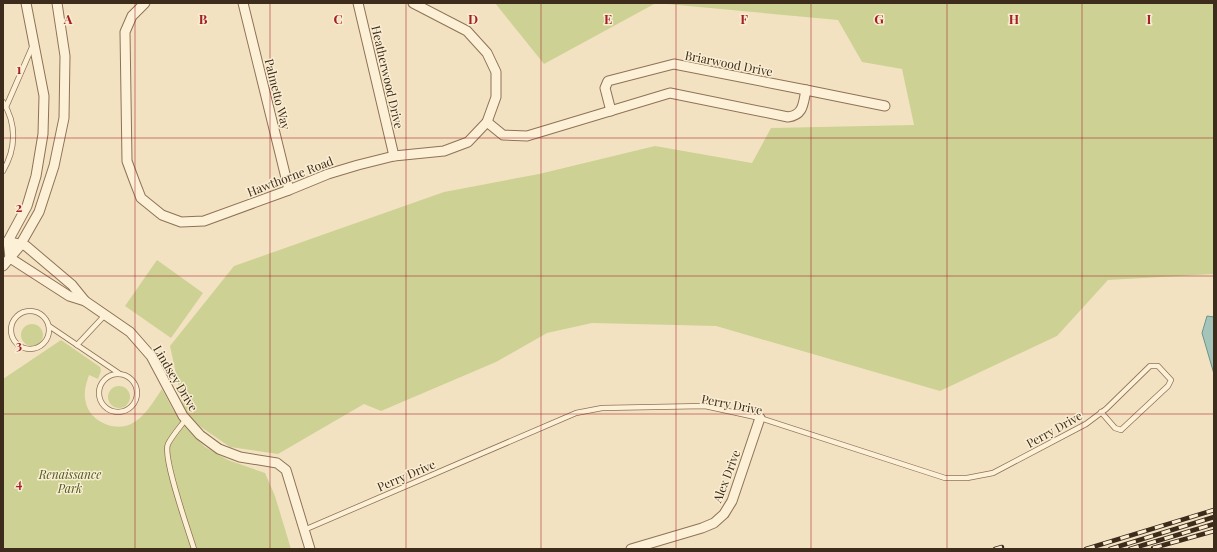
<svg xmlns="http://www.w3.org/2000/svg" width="1217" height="552" font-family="'Playfair Display',serif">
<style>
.green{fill:#cdd294}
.water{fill:#a5c5ba;stroke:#6a9588}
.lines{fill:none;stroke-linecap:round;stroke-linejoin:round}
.service-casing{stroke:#8f7256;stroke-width:6}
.minor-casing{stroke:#8f7256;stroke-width:11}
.service{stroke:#fcf0d6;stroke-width:4.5}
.minor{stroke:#fcf0d6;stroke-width:9}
.rail-casing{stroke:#3d2b1c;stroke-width:4.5}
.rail{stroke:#f9edd2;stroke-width:3;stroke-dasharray:9;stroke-linecap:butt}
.grid{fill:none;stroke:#a51f25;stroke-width:1;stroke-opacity:0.55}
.labels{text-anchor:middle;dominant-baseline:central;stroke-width:3;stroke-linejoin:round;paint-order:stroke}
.street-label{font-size:12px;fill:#3d2b1c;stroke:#f9edd2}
.park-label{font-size:12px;font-style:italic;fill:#4f5c21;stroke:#f9edd2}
.grid-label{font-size:13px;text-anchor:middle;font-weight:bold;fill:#a51f25;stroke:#f9edd2;stroke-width:3;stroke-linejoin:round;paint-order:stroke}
</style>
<rect width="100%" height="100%" fill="#f3e2c2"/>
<!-- green -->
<g class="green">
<path d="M495 3H656L544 64Z"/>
<path d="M656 3H1214V274L1108 280 1057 336 940 391 716 326 592 323 547 333 496 362 381 411 364 404 278 454 230 447 185 416 170 346 234 266 444 192 539 174 655 146 752 163 771 128 914 125 902 69 862 62 838 20Z"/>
<path d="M157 260 203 293 171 338 125 306Z"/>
<circle cx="32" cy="335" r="11"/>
<path d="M61 340 100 367 101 371 98 379 89 375C86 384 83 393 86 403 90 421 114 432 131 424 145 417 153 402 162 389L172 408 185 427 205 447 228 460 265 473 275 496 291 549H3V379Z"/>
<circle cx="119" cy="397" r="11"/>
</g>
<!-- water -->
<path class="water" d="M1207 316 1214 317V374L1202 333Z"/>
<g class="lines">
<defs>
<g id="service">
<path d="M3 102C17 124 16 149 3 171"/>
<path d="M6 107 33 45"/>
<circle cx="30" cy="330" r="19"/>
<path d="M49 326 120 374"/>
<path d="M77 345 105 315"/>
<circle cx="118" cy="393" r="19"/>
<path d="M186 419C180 427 172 436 168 444 162 457 189 532 194 549"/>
<path d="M304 530 576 413 602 408 705 406 760 418 945 478H967L993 473 1086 424 1106 409 1150 366H1158L1171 380 1168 386 1121 430 1115 428 1101 412"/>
</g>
<g id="minor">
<path d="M145 3 132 16 125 32 127 161 134 180 141 198 162 215 181 222 204 221 289 190 328 174 358 165 394 156 444 151 468 142 487 122 496 97V72L487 53 467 31 413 3"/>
<path d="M243 3 289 190"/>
<path d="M358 3 394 156"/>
<path d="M611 111 605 88 608 81 674 64 806 90"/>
<path d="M487 122 503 135 527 136 670 93 788 117C804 115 803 103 806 90L885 106"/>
<path d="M8 241 26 246 72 285 85 301 130 332 151 356 183 416 200 435 219 449 240 457 277 463 286 470 310 549"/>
<path d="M10 258 8 241 27 206 36 176 43 134 44 96 26 3"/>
<path d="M10 258 69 296 85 301"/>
<path d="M3 266 19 247 39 212 54 166 64 118 65 56 57 3"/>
<path d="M631 549 702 528 714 523 724 514 732 501 760 418"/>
</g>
</defs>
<!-- service casing -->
<use href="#service" class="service-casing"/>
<!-- minor casing -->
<use href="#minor" class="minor-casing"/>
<!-- service -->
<use href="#service" class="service"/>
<!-- minor -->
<use href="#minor" class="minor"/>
<defs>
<g id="rail">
<path d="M1153 548 1214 531"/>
<path d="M995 549 1002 547"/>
<path d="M1086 549 1214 510"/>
<path d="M1110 549 1214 517"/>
<path d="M1130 549 1214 524"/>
</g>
</defs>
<!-- rail casing -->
<use href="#rail" class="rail-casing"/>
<!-- rail -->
<use href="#rail" class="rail"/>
</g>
<!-- grid -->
<path class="grid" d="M135 3V549M270 3V549M406 3V549M541 3V549M676 3V549M811 3V549M947 3V549M1082 3V549M3 138H1214M3 276H1214M3 414H1214"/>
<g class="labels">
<!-- street labels -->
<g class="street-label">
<text transform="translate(729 63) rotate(11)">Briarwood Drive</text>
<text transform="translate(388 77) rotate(77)">Heatherwood Drive</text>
<text transform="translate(278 94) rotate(76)">Palmetto Way</text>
<text transform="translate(290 176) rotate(-21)">Hawthorne Road</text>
<text transform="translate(176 378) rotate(59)">Lindsey Drive</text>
<text transform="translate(732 404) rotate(11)">Perry Drive</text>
<text transform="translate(1054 429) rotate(-29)">Perry Drive</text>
<text transform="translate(406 475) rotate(-23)">Perry Drive</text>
<text transform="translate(726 476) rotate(-69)">Alex Drive</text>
</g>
<!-- park labels -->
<g class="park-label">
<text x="70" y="474">Renaissance<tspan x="70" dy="14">Park</tspan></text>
</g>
</g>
<g class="grid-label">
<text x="68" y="24">A</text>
<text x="203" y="24">B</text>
<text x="338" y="24">C</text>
<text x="473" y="24">D</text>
<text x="608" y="24">E</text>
<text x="744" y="24">F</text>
<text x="879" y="24">G</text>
<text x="1014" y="24">H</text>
<text x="1149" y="24">I</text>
<text x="19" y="74">1</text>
<text x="19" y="212">2</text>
<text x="19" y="350">3</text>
<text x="19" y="488">4</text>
</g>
<!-- border -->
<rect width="1217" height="552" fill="none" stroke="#3d2b1c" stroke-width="8"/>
</svg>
